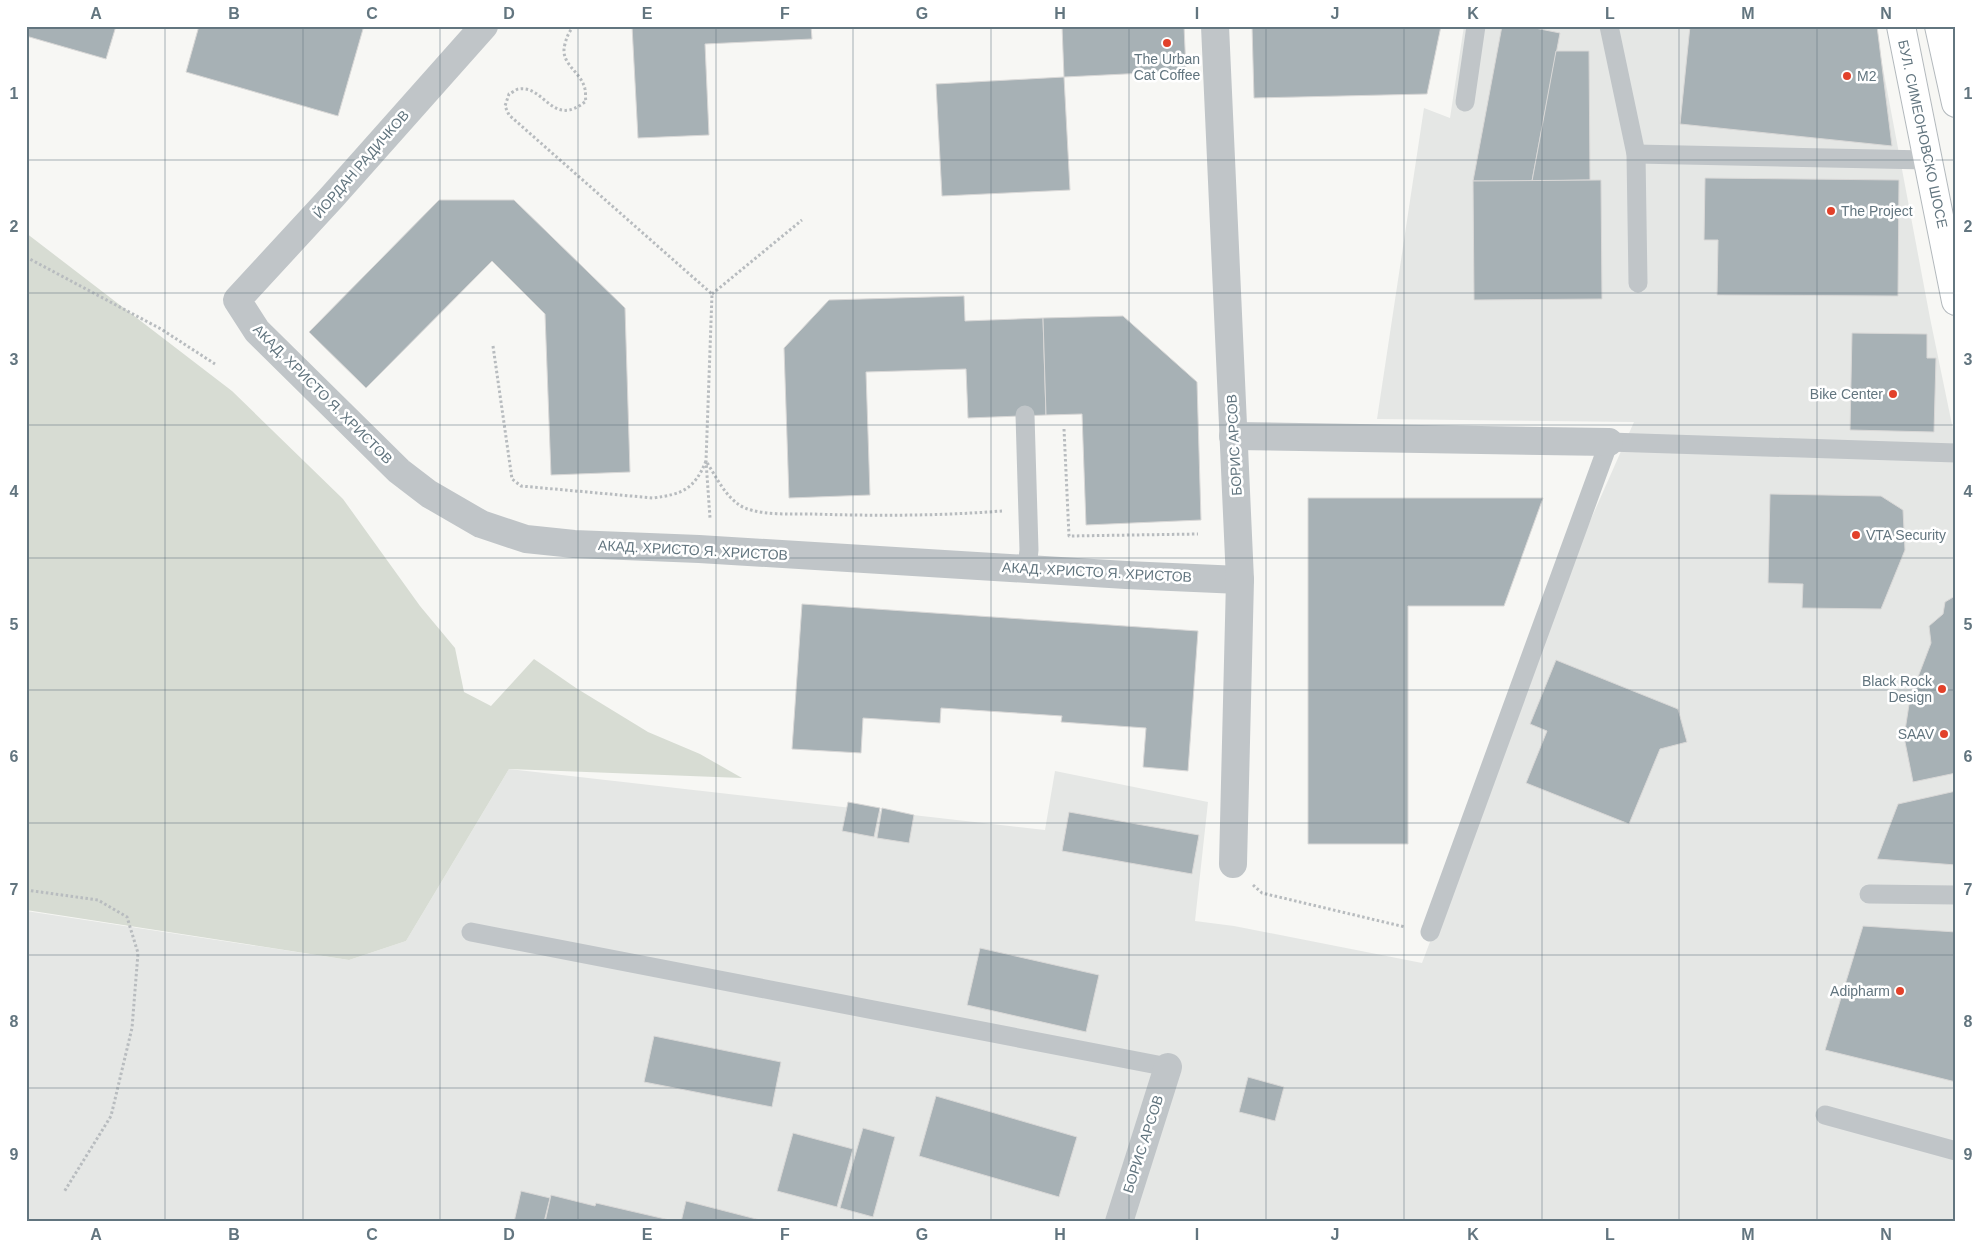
<svg xmlns="http://www.w3.org/2000/svg" width="1982" height="1248" font-family="Arial,sans-serif">
<style>
.built{fill:#e5e7e5}
.green{fill:#d7dcd3}
.building{fill:#a7b1b5;stroke:#d9d8d7}
.lines{fill:none;stroke-linecap:round;stroke-linejoin:round}
.secondary-casing{stroke:#b3b9bd;stroke-width:30}
.path{stroke:#b8bcbf;stroke-width:3;stroke-dasharray:2.5 2.5;stroke-linecap:butt}
.lane{stroke:#c0c5c8;stroke-width:19}
.street{stroke:#c0c5c8;stroke-width:28}
.secondary{stroke:#fff;stroke-width:28}
.grid{fill:none;stroke:#62757f;stroke-width:1;stroke-opacity:0.55}
.poi-dot{fill:#e2412a;stroke:#fff;stroke-width:2}
.labels{text-anchor:middle;dominant-baseline:central;stroke-width:5;stroke-linejoin:round;paint-order:stroke}
.poi-label{font-size:14px;fill:#62757f;stroke:#fff;text-anchor:end}
.street-label{font-size:14px;fill:#62757f;stroke:#fff}
.neatline{fill:none;stroke:#62757f;stroke-width:2}
.grid-label{font-size:16px;text-anchor:middle;font-weight:bold;fill:#62757f}
</style>
<rect width="100%" height="100%" fill="#f7f7f4"/>
<!-- built -->
<path class="built" d="M1464 26H1875L1930 318 1956 444V1222H26V911L349 960 406 941 509 769 1045 830 1055 771 1208 802 1195 921 1234 926 1422 963 1583 537 1634 422 1377 419 1424 108 1450 118Z"/>
<!-- green -->
<path class="green" d="M26 233 232 391 343 499 420 606 455 648 464 692 491 706 534 659 576 688 648 732 700 754 742 778 509 769 406 941 349 960 26 910Z"/>
<!-- building -->
<g class="building">
<path d="M26 26H116L106 59 26 36Z"/>
<path d="M199 26H352L363 29 338 116 186 72Z"/>
<path d="M632 26H811L812 39 705 44 709 135 638 138Z"/>
<path d="M1062 26H1184L1186 71 1064 77Z"/>
<path d="M1252 26H1441L1427 94 1254 98Z"/>
<path d="M1502 26H1525L1560 33 1532 181H1473Z"/>
<path d="M1690 26H1877L1892 146 1680 124Z"/>
<path d="M1556 51H1589L1590 180 1532 181Z"/>
<path d="M1064 77 1070 190 942 196 936 84Z"/>
<path d="M1705 178 1899 180 1898 296 1717 295 1718 240H1704Z"/>
<path d="M1601 180 1602 299 1474 300 1473 181Z"/>
<path d="M439 200H514L625 308 630 472 551 475 545 314 492 261 366 388 309 332Z"/>
<path d="M964 296 965 321 1043 318 1046 415 968 418 966 369 866 372 870 495 789 498 784 348 829 300Z"/>
<path d="M1123 316 1197 382 1201 520 1086 525 1082 414 1046 415 1043 318Z"/>
<path d="M1852 333 1927 334V358H1936L1934 432 1850 430Z"/>
<path d="M1770 494 1881 496 1903 510 1905 550 1881 609 1802 608 1803 584 1768 583Z"/>
<path d="M1308 498H1543L1504 606H1408V844H1308Z"/>
<path d="M1955 596 1956 773 1913 782 1904 737 1910 698 1931 643 1929 626 1943 614 1945 602Z"/>
<path d="M802 604 1198 631 1188 771 1143 767 1146 728 1061 722 1062 716 941 708 940 723 863 718 861 753 792 749Z"/>
<path d="M1556 660 1678 709 1687 742 1660 749 1629 824 1526 783 1547 731 1530 724Z"/>
<path d="M1956 791V865L1877 859 1898 804Z"/>
<path d="M848 802 880 808 874 837 842 831Z"/>
<path d="M882 808 914 815 909 843 877 838Z"/>
<path d="M1069 812 1199 835 1192 874 1062 851Z"/>
<path d="M1863 926 1956 932V1082L1825 1050Z"/>
<path d="M980 948 1099 975 1086 1032 967 1005Z"/>
<path d="M654 1036 781 1062 772 1107 644 1082Z"/>
<path d="M1248 1077 1284 1087 1275 1121 1239 1112Z"/>
<path d="M936 1096 1077 1137 1059 1197 919 1156Z"/>
<path d="M863 1128 895 1137 873 1217 840 1208Z"/>
<path d="M793 1133 853 1149 837 1207 777 1191Z"/>
<path d="M521 1191 550 1198 544 1222H514Z"/>
<path d="M551 1195 595 1206 596 1203 674 1221 545 1222Z"/>
<path d="M686 1201 768 1222H681Z"/>
</g>
<g class="lines">
<defs>
<g id="secondary">
<path d="M1901 26 1956 301"/>
<path d="M1939 26 1956 103"/>
</g>
</defs>
<!-- secondary casing -->
<use href="#secondary" class="secondary-casing"/>
<!-- path -->
<g class="path">
<path d="M574 26C569 32 567 36 565 44 559 64 581 71 585 89 586 93 585 98 586 101 552 129 545 85 519 89 516 89 512 93 509 94L505 106 509 115 712 294 706 461 710 518"/>
<path d="M26 257 161 329 215 364"/>
<path d="M712 294 802 220"/>
<path d="M493 346 512 479 521 486 653 498C682 494 694 490 706 461 715 475 724 494 738 504 753 516 793 514 812 514 876 516 938 516 1002 511"/>
<path d="M1064 429 1069 536 1198 534"/>
<path d="M1253 885 1262 893 1405 927"/>
<path d="M26 890 98 900 127 917 138 953 132 1028 111 1116 64 1192"/>
</g>
<!-- lane -->
<g class="lane">
<path d="M1609 26 1636 154 1638 283"/>
<path d="M1465 102 1476 26"/>
<path d="M1636 154 1928 160"/>
<path d="M1025 415 1029 550 1027 568"/>
<path d="M1869 894 1956 895"/>
<path d="M471 932 1168 1067"/>
<path d="M1430 932 1609 442 1956 453"/>
<path d="M1825 1115 1956 1151"/>
</g>
<!-- street -->
<g class="street">
<path d="M484 26 332 197 237 300 257 331 399 471 429 494 481 524 526 539 574 544 699 549 1126 575 1240 580"/>
<path d="M1215 26 1240 580 1233 864"/>
<path d="M1233 436 1609 442"/>
<path d="M1119 1222 1168 1067"/>
</g>
<!-- secondary -->
<use href="#secondary" class="secondary"/>
</g>
<!-- grid -->
<path class="grid" d="M165 26V1222M303 26V1222M440 26V1222M578 26V1222M716 26V1222M853 26V1222M991 26V1222M1129 26V1222M1266 26V1222M1404 26V1222M1542 26V1222M1679 26V1222M1817 26V1222M26 160H1956M26 293H1956M26 425H1956M26 558H1956M26 690H1956M26 823H1956M26 955H1956M26 1088H1956"/>
<!-- markers -->
<g class="poi-dot">
<circle cx="1167" cy="43" r="5"/>
<circle cx="1847" cy="76" r="5"/>
<circle cx="1831" cy="211" r="5"/>
<circle cx="1893" cy="394" r="5"/>
<circle cx="1856" cy="535" r="5"/>
<circle cx="1942" cy="689" r="5"/>
<circle cx="1944" cy="734" r="5"/>
<circle cx="1900" cy="991" r="5"/>
</g>
<g class="labels">
<!-- poi labels -->
<g class="poi-label">
<text x="1167" y="59" text-anchor="middle">The Urban<tspan x="1167" dy="16">Cat Coffee</tspan></text>
<text x="1857" y="76" text-anchor="start">M2</text>
<text x="1841" y="211" text-anchor="start">The Project</text>
<text x="1883" y="394">Bike Center</text>
<text x="1866" y="535" text-anchor="start">VTA Security</text>
<text x="1932" y="681">Black Rock<tspan x="1932" dy="16">Design</tspan></text>
<text x="1934" y="734">SAAV</text>
<text x="1890" y="991">Adipharm</text>
</g>
<!-- street labels -->
<g class="street-label">
<text transform="translate(1923 134) rotate(78)">БУЛ. СИМЕОНОВСКО ШОСЕ</text>
<text transform="translate(361 164) rotate(-49)">ЙОРДАН РАДИЧКОВ</text>
<text transform="translate(323 394) rotate(45)">АКАД. ХРИСТО Я. ХРИСТОВ</text>
<text transform="translate(1234 445) rotate(-93)">БОРИС АРСОВ</text>
<text transform="translate(693 550) rotate(3)">АКАД. ХРИСТО Я. ХРИСТОВ</text>
<text transform="translate(1097 572) rotate(3)">АКАД. ХРИСТО Я. ХРИСТОВ</text>
<text transform="translate(1143 1144) rotate(-72)">БОРИС АРСОВ</text>
</g>
</g>
<!-- border -->
<rect width="1982" height="1248" fill="none" stroke="#ffffff" stroke-width="55"/>
<rect x="28" y="28" width="1926" height="1192" class="neatline"/>
<g class="grid-label">
<text x="96" y="19">A</text>
<text x="234" y="19">B</text>
<text x="372" y="19">C</text>
<text x="509" y="19">D</text>
<text x="647" y="19">E</text>
<text x="785" y="19">F</text>
<text x="922" y="19">G</text>
<text x="1060" y="19">H</text>
<text x="1197" y="19">I</text>
<text x="1335" y="19">J</text>
<text x="1473" y="19">K</text>
<text x="1610" y="19">L</text>
<text x="1748" y="19">M</text>
<text x="1886" y="19">N</text>
<text x="14" y="99">1</text>
<text x="1968" y="99">1</text>
<text x="14" y="232">2</text>
<text x="1968" y="232">2</text>
<text x="14" y="365">3</text>
<text x="1968" y="365">3</text>
<text x="14" y="497">4</text>
<text x="1968" y="497">4</text>
<text x="14" y="630">5</text>
<text x="1968" y="630">5</text>
<text x="14" y="762">6</text>
<text x="1968" y="762">6</text>
<text x="14" y="895">7</text>
<text x="1968" y="895">7</text>
<text x="14" y="1027">8</text>
<text x="1968" y="1027">8</text>
<text x="14" y="1160">9</text>
<text x="1968" y="1160">9</text>
<text x="96" y="1240">A</text>
<text x="234" y="1240">B</text>
<text x="372" y="1240">C</text>
<text x="509" y="1240">D</text>
<text x="647" y="1240">E</text>
<text x="785" y="1240">F</text>
<text x="922" y="1240">G</text>
<text x="1060" y="1240">H</text>
<text x="1197" y="1240">I</text>
<text x="1335" y="1240">J</text>
<text x="1473" y="1240">K</text>
<text x="1610" y="1240">L</text>
<text x="1748" y="1240">M</text>
<text x="1886" y="1240">N</text>
</g>
</svg>
